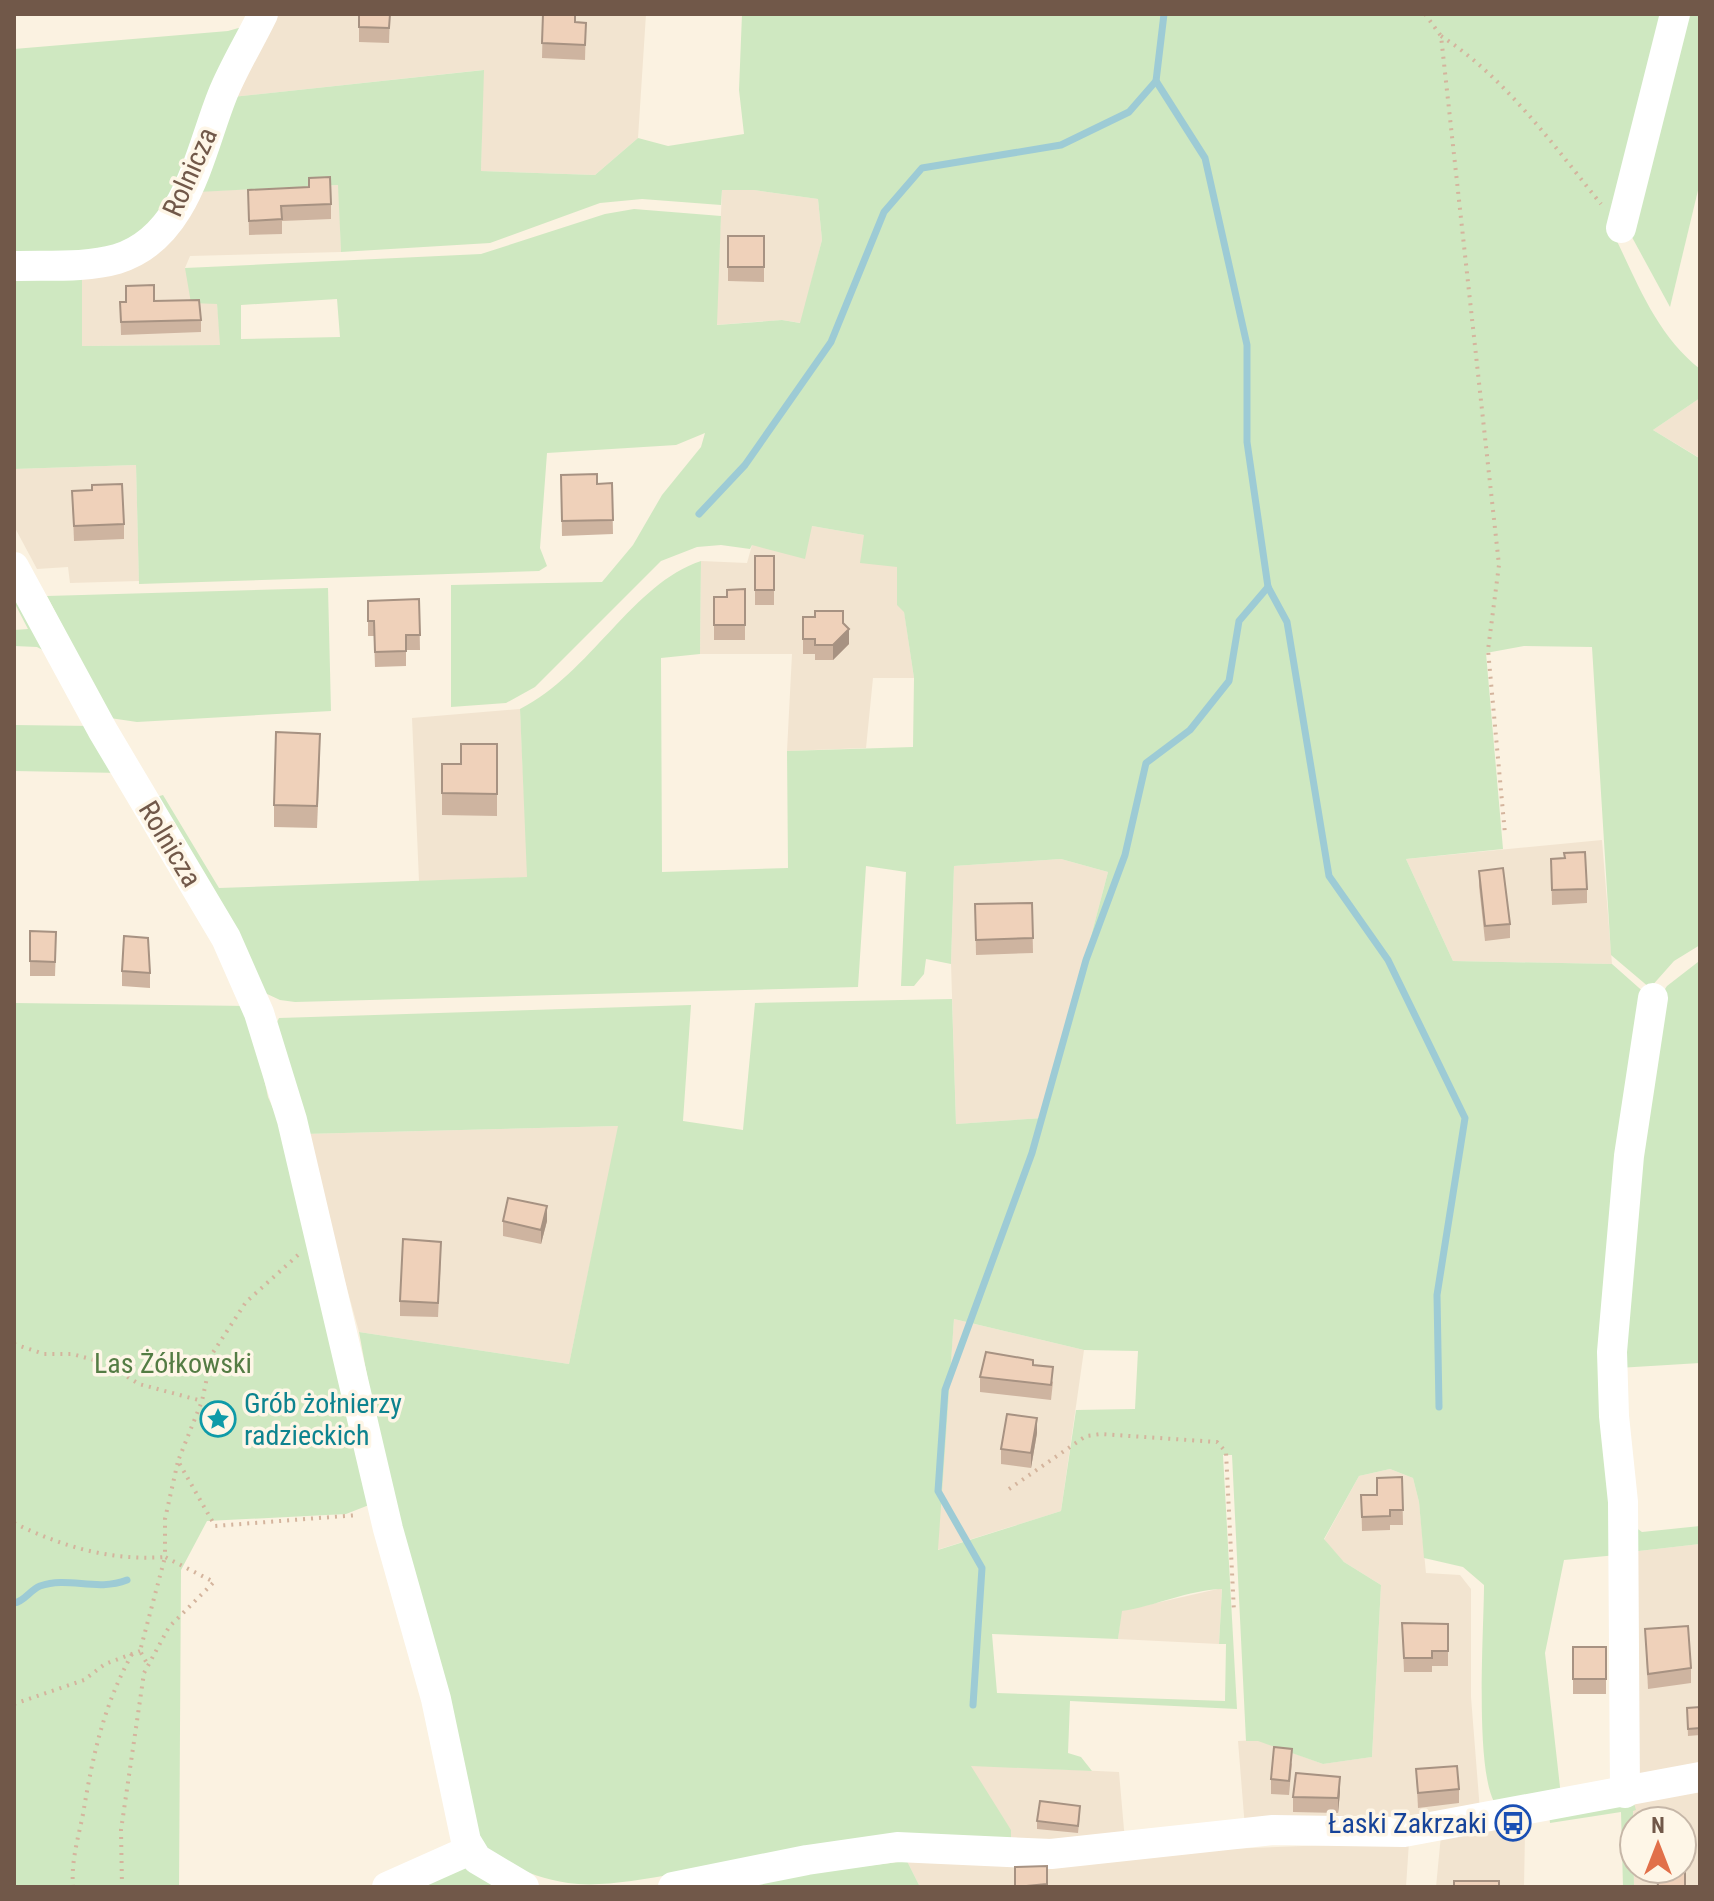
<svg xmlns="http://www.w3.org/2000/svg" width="1714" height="1901" font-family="'Roboto Condensed',sans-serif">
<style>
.residential{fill:#f2e4d0;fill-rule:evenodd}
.green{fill:#cfe8c1;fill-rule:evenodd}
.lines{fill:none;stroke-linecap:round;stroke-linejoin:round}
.stream{stroke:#9dcbd5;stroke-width:7}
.path{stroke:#d4b49d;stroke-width:4;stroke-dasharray:2 6;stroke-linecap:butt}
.minor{stroke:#fff;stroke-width:30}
.wall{fill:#ceb4a0}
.shaded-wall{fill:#a79282}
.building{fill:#efd1ba;stroke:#a79282;stroke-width:2}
.labels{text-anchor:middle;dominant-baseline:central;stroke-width:7;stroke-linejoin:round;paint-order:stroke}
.street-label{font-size:28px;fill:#715849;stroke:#fef6e7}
.park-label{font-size:28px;fill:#547c44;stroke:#fef6e7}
.culture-label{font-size:28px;fill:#0d838f;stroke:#fef6e7;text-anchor:start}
.transit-label{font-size:28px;fill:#164399;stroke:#fef6e7;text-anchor:end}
</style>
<rect width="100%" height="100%" fill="#fbf2e1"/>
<!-- residential -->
<g class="residential">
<path d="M263 14H646L638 138 595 175 481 171 483 70 232 97Z"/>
<path d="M339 185 341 252 190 256 185 268 217 304 221 345 82 346V275L187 192Z"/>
<path d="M722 190H754L818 199 822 240 801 323 782 320 716 325Z"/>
<path d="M1700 398V476L1698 457 1653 430Z"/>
<path d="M136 465 139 581 70 583 68 567 37 569 14 526V469Z"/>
<path d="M812 526 864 535 897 566V604L904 611 914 678H873L866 748 787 751 792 654H700L701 561 747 563 752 545Z"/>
<path d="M520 709 528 878 419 881 412 718Z"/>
<path d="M1602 840 1612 964 1453 961 1406 859Z"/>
<path d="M1061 859 1108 872 1043 1118 956 1124 951 964 954 866Z"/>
<path d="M619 1126 569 1364 359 1332 304 1134Z"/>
<path d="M954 1319 1084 1350 1061 1511 937 1550Z"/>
<path d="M1390 1469 1413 1478 1419 1502 1426 1573 1460 1575 1471 1589V1697L1480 1811 1470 1815 1245 1828 1238 1741 1258 1740 1323 1764 1372 1757 1381 1585 1344 1562 1324 1540 1359 1476Z"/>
<path d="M1700 1544V1765L1633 1779 1630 1552Z"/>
<path d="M1222 1588 1219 1644 1118 1639 1121 1611Z"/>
<path d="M970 1765 1119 1772 1125 1841 1011 1845Z"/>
<path d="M1698 1788 1700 1887H1634L1633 1800ZM1634 1821H1682V1869H1634Z"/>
<path d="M1508 1824 1509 1831 1525 1832 1524 1887H1436L1441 1835Z"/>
<path d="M1409 1842 1406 1887H920L907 1861Z"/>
</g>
<!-- green -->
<g class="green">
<path d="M742 14H1666L1614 235C1638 284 1656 334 1700 369V398L1653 430 1699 458 1700 945 1674 961 1650 988 1611 955 1592 647 1524 646 1486 653 1503 849 1406 859 1453 961 1612 964 1647 995 1628 1119 1617 1555 1564 1560 1545 1653 1561 1796 1496 1805C1474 1773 1484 1630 1484 1585L1463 1567 1424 1558 1419 1502 1413 1478 1390 1469 1359 1476 1324 1539 1344 1562 1381 1585 1372 1757 1323 1764 1258 1741H1246L1232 1455H1223L1237 1709 1070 1701 1068 1753 1081 1757 1092 1771 971 1766 1011 1830V1845C932 1848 852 1847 773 1856 715 1862 623 1891 568 1883 534 1878 508 1865 480 1846L389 1494 359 1332 569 1364 618 1126 304 1134 276 1024 279 1018 691 1005 683 1121 743 1130 755 1003 952 999 956 1124 1043 1118 1108 872 1061 859 954 866 951 964 926 959 924 974 914 986H901L906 872 866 866 858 987 295 1002 280 1000 265 993 153 798 163 795 219 888 527 877 520 709C590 674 633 583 701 561L700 654 661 658 662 872 788 868 787 751 913 747 914 678 904 612 897 605V567L860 563 864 535 812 526 805 559 752 545 750 549 721 545 697 547 661 561 535 687 506 703 451 707V585L602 582 633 545 662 495 701 447 705 433 676 445 547 453 540 548 547 566 539 571 139 584 136 465 14 469V274L82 275V346L220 345 217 304 191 303 185 268 481 254 605 214 634 209 721 216 717 325 782 320 800 323 822 240 818 199 754 190H722L721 205 642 199 600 203 490 243 341 252 338 185 198 192 232 97 484 70 481 171 595 175 638 138 668 146 744 134 739 90ZM337 299 340 337 241 339V305ZM954 1319 1084 1350 1138 1351 1135 1409 1076 1410 1061 1511 938 1550ZM1222 1589 1219 1644H1226L1225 1701 997 1693 992 1634 1118 1639 1122 1611C1156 1606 1188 1590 1222 1589Z"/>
<path d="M1680 14H1700V182L1670 307 1627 228Z"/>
<path d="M249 25 167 212 116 248 14 257V49L228 31Z"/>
<path d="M14 581 52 655 37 647 14 646V630L28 629 14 602Z"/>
<path d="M328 588 331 711 137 722 110 718 47 596Z"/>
<path d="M14 725 93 726 121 773 14 771Z"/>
<path d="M1698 962 1700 1363 1618 1368 1657 1001 1667 986Z"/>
<path d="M14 1003 248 1006 268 1097 283 1131 369 1505 346 1514 207 1521 181 1570 179 1887H14Z"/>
<path d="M1700 1526V1544L1630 1552 1635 1527 1642 1532Z"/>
<path d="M1633 1800 1636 1810 1633 1811 1634 1887H1623L1621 1812 1550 1823 1549 1814Z"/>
<path d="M907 1861 920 1887H691Z"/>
<path d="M473 1866 511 1887H397Z"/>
</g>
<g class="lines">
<!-- stream -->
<g class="stream">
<path d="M1164 14 1156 81 1205 158 1247 345V442L1268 587 1287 622 1329 876 1388 960 1465 1118 1437 1295 1439 1407"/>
<path d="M699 514 745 465 831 342 884 212 922 168 1061 145 1129 112 1156 81"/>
<path d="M14 1603C24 1602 30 1590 40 1586 69 1576 96 1592 127 1580"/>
<path d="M973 1705 982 1568 938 1491 945 1390 1032 1153 1086 960 1125 855 1146 763 1190 730 1229 681 1239 621 1268 587"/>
</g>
<!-- path -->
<g class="path">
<path d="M1425 14 1441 36 1499 565 1488 650 1505 834"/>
<path d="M1441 36C1505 77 1554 146 1601 204"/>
<path d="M298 1255 246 1302 212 1354 202 1401 178 1461 215 1526 358 1515"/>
<path d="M14 1344 44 1354H72L105 1363 139 1384 202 1401"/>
<path d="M1009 1489 1086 1436 1101 1434 1217 1442 1226 1452 1234 1612"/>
<path d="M14 1523C63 1547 111 1561 165 1557L140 1651 148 1665"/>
<path d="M14 1704 84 1680 105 1664 140 1651"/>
<path d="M73 1887C71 1861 78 1839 83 1814 93 1755 103 1707 132 1654"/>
<path d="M122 1887 121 1830 144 1673 169 1627 214 1582 165 1557V1519L178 1461"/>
</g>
<!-- minor -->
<g class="minor">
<path d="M1621 228 1675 14"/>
<path d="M14 266C47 265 86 268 117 259 186 238 199 154 222 96 233 68 250 41 263 14"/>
<path d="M14 567 103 731 226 938 259 1013 292 1120 388 1529 436 1699 466 1841 477 1859 524 1887"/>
<path d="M1625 1793 1623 1502 1614 1416 1612 1352 1629 1156 1653 998"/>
<path d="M387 1887 470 1850"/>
<path d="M673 1887 807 1860 897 1847 1051 1854 1273 1830 1404 1832 1700 1777"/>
</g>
</g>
<!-- wall -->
<g class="wall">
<path d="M359 14H390L389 43 359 42Z"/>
<path d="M543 14 575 22 586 23 585 60 542 58Z"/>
<path d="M248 190 331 204V219L282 221V234L249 235Z"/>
<path d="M728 236H764V282L728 281Z"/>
<path d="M154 301 201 320V332L121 335 120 302Z"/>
<path d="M561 475 597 484 612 483 613 534 562 536Z"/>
<path d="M72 491 124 524V539L74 541Z"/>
<rect x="755" y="556" width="19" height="49"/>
<path d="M745 589V640H714V597H727Z"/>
<path d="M419 599 420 650H406V666L375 667 374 636H368V601Z"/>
<path d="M803 617 843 623 849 644 833 660H815V654H803Z"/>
<path d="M497 744V816L442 815V764H461Z"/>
<path d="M320 756 317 828 274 827V805Z"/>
<path d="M1551 859 1587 889V903L1552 905Z"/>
<path d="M1479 871 1510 924V938L1485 941 1479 886Z"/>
<path d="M1032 903 1033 953 976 955 975 904Z"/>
<path d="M30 931 56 947 55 976H30Z"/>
<path d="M122 971 150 973V988L122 986Z"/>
<path d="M503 1221H547L541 1244 503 1236Z"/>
<path d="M441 1256 438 1317 400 1316V1301Z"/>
<path d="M1033 1365 1053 1382 1051 1400 980 1392V1377Z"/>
<path d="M1037 1433 1031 1468 1001 1464V1449Z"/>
<path d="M1402 1477 1403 1525H1390V1530L1362 1531 1361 1495H1377Z"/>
<path d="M1402 1623 1448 1624V1666H1432V1672H1404Z"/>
<path d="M1645 1629 1691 1668V1683L1648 1689Z"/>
<rect x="1573" y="1647" width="33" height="47"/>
<path d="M1700 1707V1735L1688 1736 1687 1708Z"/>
<path d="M1292 1763 1289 1795 1271 1794V1779Z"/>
<path d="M1416 1769 1459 1789V1803L1418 1808Z"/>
<path d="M1340 1792 1338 1813 1293 1812V1797Z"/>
<path d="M1080 1813 1078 1833 1037 1829V1821Z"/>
<path d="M1047 1866V1887H1015Z"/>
</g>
<!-- shaded-wall -->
<g class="shaded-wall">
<path d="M849 629V644L833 660V645Z"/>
<path d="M547 1206V1221L541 1244V1230Z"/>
<path d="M1037 1418V1433L1031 1468V1453Z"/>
<path d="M1340 1777V1792L1338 1813V1798Z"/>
</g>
<!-- building -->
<g class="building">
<path d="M359 14H390L389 28 359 27Z"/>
<path d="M543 14H575V22L586 23 585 45 542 43Z"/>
<path d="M330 177 331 204 281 206 282 219 249 221 248 190 309 187V178Z"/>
<rect x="728" y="236" width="36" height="31"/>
<path d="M154 285V301L199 300 201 320 121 322 120 302H126V286Z"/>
<path d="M597 474V484L612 483 613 520 562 521 561 475Z"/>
<path d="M122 484 124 524 74 526 72 491 92 490V485Z"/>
<rect x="755" y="556" width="19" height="34"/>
<path d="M745 589V625H714V597H727V590Z"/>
<path d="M419 599 420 635H406V651L375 652 374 621H368V601Z"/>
<path d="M815 611H843V623L849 629 833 645H815V639H803V617H815Z"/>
<path d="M276 732 320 734 317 806 274 805Z"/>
<path d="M461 744H497V794L442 793V764H461Z"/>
<path d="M1585 852 1587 889 1552 890 1551 859 1565 858 1564 853Z"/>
<path d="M1503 868 1510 924 1485 926 1479 871Z"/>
<path d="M1032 903 1033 938 976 940 975 904Z"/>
<path d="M30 931 56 932 55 962 30 961Z"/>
<path d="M124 936 148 938 150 973 122 971Z"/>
<path d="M508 1198 547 1206 541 1230 503 1221Z"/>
<path d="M403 1239 441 1242 438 1303 400 1301Z"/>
<path d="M986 1352 1033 1360V1365L1053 1367 1051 1385 980 1377Z"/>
<path d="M1007 1414 1037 1418 1031 1453 1001 1449Z"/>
<path d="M1402 1477 1403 1510H1390V1516L1362 1517 1361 1495H1377V1478Z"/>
<path d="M1402 1623 1448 1624V1651H1432V1658H1404Z"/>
<path d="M1688 1626 1691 1668 1648 1674 1645 1629Z"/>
<rect x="1573" y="1647" width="33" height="32"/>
<path d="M1700 1707V1728L1688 1729 1687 1708Z"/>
<path d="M1274 1747 1292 1749 1289 1781 1271 1779Z"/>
<path d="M1457 1766 1459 1789 1418 1793 1416 1769Z"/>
<path d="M1296 1773 1340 1777 1338 1798 1293 1797Z"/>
<path d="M1040 1801 1080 1806 1078 1826 1037 1821Z"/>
<path d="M1047 1866V1884L1015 1887V1867Z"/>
<path d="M1685 1869V1887H1658L1657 1871Z"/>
<rect x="1454" y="1881" width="45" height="6"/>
</g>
<!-- icons -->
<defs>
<symbol id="sight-ring" viewBox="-11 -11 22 22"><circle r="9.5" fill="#fef6e7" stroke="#0f9aa8" stroke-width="1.5"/><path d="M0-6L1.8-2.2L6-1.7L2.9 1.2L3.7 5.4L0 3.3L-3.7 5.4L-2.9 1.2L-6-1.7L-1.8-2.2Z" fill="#0f9aa8"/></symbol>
<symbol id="bus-ring" viewBox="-11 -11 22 22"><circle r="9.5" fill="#fef6e7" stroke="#1a4fb4" stroke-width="1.5"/><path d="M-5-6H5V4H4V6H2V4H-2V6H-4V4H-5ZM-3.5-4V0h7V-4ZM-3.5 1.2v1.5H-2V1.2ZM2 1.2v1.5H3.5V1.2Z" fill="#1a4fb4"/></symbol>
</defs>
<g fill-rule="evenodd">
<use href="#sight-ring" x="198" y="1399" width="40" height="40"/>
<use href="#bus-ring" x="1493" y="1803" width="40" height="40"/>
</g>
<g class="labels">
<!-- street labels -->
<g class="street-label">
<text transform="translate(190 172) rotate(-66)">Rolnicza</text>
<text transform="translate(170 844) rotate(59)">Rolnicza</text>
</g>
<!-- park labels -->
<g class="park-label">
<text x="173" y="1363">Las Żółkowski</text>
</g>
<!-- culture labels -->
<g class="culture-label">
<text x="244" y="1403">Grób żołnierzy<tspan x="244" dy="32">radzieckich</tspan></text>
</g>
<!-- transit labels -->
<g class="transit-label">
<text x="1487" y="1823">Łaski Zakrzaki</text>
</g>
</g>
<!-- border -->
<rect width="1714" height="1901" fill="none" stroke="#715849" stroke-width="32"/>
<!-- north arrow -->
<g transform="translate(1658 1845)"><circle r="38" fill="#fef6e7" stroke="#c6b7a8" stroke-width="2"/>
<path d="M0-6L14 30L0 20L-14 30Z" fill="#e1704a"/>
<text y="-12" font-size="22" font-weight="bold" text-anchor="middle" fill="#715849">N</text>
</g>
</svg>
